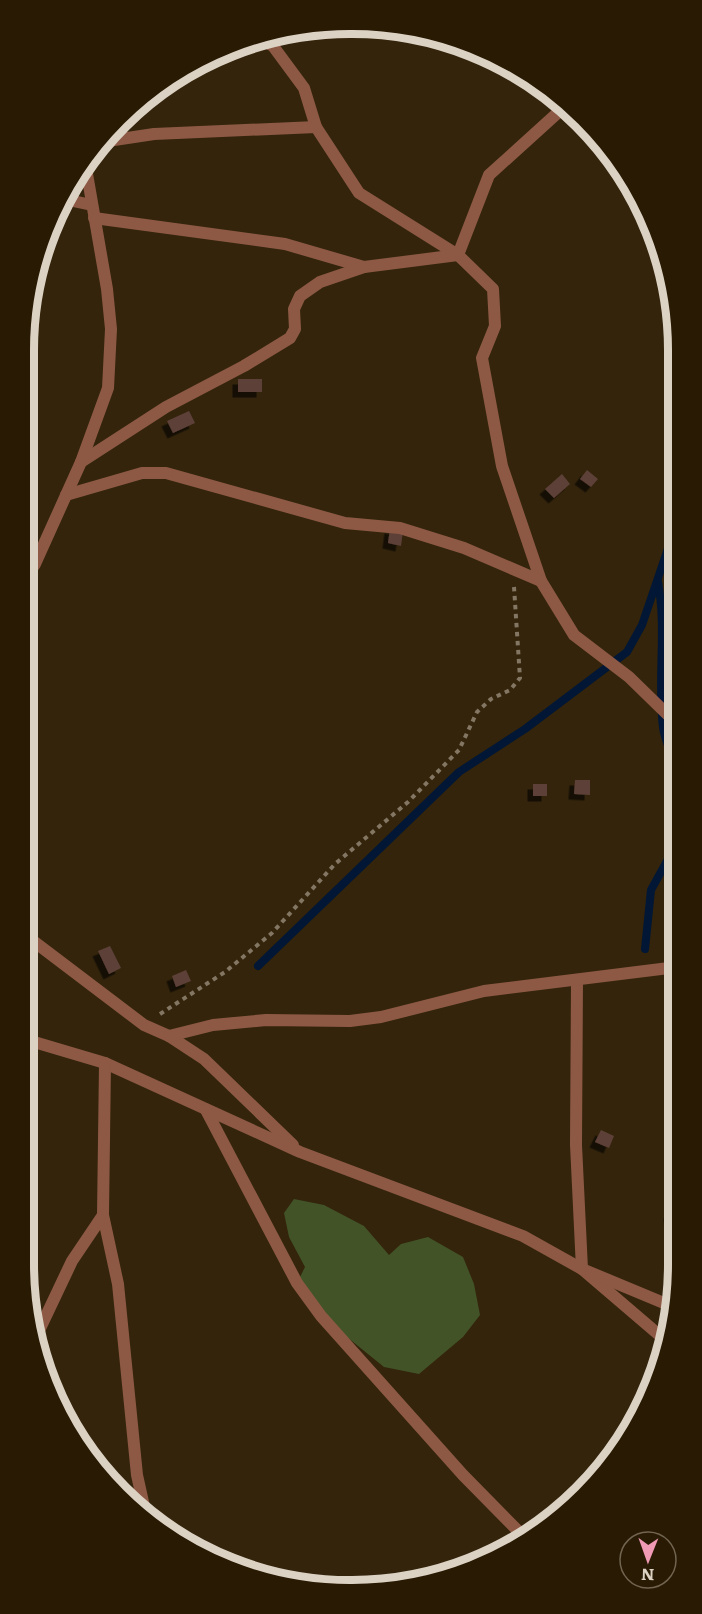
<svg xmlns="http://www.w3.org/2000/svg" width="702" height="1614" font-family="Literata,serif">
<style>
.green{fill:#425327}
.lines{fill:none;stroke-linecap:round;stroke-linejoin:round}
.stream{stroke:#021735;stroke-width:8}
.building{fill:#5d4038;filter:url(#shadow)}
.path{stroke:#837663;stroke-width:4;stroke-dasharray:4.5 4.5;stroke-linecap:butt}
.minor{stroke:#8d5944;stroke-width:12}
.rim{fill:none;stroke:#dcd2c4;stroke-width:8}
</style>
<defs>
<filter id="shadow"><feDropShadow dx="-5.5" dy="5.5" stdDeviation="0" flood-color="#0009"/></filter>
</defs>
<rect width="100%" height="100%" fill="#33240b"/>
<!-- green -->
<path class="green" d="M294 1199 324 1205 364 1226 389 1255 401 1244 428 1237 463 1257 474 1284 480 1315 463 1337 419 1374 384 1367 321 1316 297 1283 305 1267 289 1237 284 1213Z"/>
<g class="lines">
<!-- stream -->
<g class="stream">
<path d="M658 582C667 630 657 679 663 727 664 740 672 754 677 767"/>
<path d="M645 949 651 890 677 843"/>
<path d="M258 966 459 772 525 729 627 652 642 625 676 525"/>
</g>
</g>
<!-- building -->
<g class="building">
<rect x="238" y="379" width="24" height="13"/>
<path d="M189 411 195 423 173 433 167 421Z"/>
<path d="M587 470 598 479 591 487 580 479Z"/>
<path d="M562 474 570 484 554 498 545 489Z"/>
<path d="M390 528 403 531 401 546 388 543Z"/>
<path d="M575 780H590V795L574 794Z"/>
<rect x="533" y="784" width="14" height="12"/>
<path d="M110 946 121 968 109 974 98 951Z"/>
<path d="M186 970 191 981 176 987 172 976Z"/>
<path d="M601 1130 614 1136 609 1148 595 1142Z"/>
<path d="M678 1211V1228H671L669 1213Z"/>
</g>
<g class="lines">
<!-- path -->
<path class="path" d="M160 1014 225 972 272 933 335 864 408 802 459 750 477 712 491 699 510 690 520 678 514 587"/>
<!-- minor -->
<g class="minor">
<path d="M266 42 273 46 304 88 316 127 359 193 458 255 493 289 495 326 482 358 502 466 541 581 574 635 629 677 669 716 676 731"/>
<path d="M101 142 154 134 316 127"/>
<path d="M68 200 92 205"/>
<path d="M94 218 285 244 364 267 458 255 489 175 563 108"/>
<path d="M81 462 166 407 244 366 290 338 295 329 294 309 300 296 320 282 364 267"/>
<path d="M66 495 142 473H166L345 523 400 528 464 548 541 581"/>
<path d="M24 580 35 564 81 462 108 388 111 329 107 289 86 168"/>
<path d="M669 716 676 667"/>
<path d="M24 934 144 1025 169 1036 204 1059 293 1145"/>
<path d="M577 981 576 1145 582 1269 665 1340"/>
<path d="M169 1036 213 1025 266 1020 350 1021 381 1017 484 991 677 967"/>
<path d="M24 1039 105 1063 300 1152 523 1236 582 1269 671 1306"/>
<path d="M105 1063 103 1215 118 1284 137 1475 145 1511"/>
<path d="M206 1110 297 1283 321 1316 463 1475 525 1538"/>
<path d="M36 1337 72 1261 103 1215"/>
</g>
</g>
<!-- crop -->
<path d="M0 0H702V1614H0ZM350 34H352A316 316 0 0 1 668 350V1264A316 316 0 0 1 352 1580H350A316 316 0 0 1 34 1264V350A316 316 0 0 1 350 34Z" fill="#291a03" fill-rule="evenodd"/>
<path class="rim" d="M350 34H352A316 316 0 0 1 668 350V1264A316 316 0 0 1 352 1580H350A316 316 0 0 1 34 1264V350A316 316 0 0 1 350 34Z"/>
<!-- north arrow -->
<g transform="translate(648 1560) rotate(181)"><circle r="28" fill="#291a03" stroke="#716450" stroke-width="1.5"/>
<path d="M0-4.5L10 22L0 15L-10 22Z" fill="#f09ab6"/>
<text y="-9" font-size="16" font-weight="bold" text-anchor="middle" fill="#dcd2c4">N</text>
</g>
</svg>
